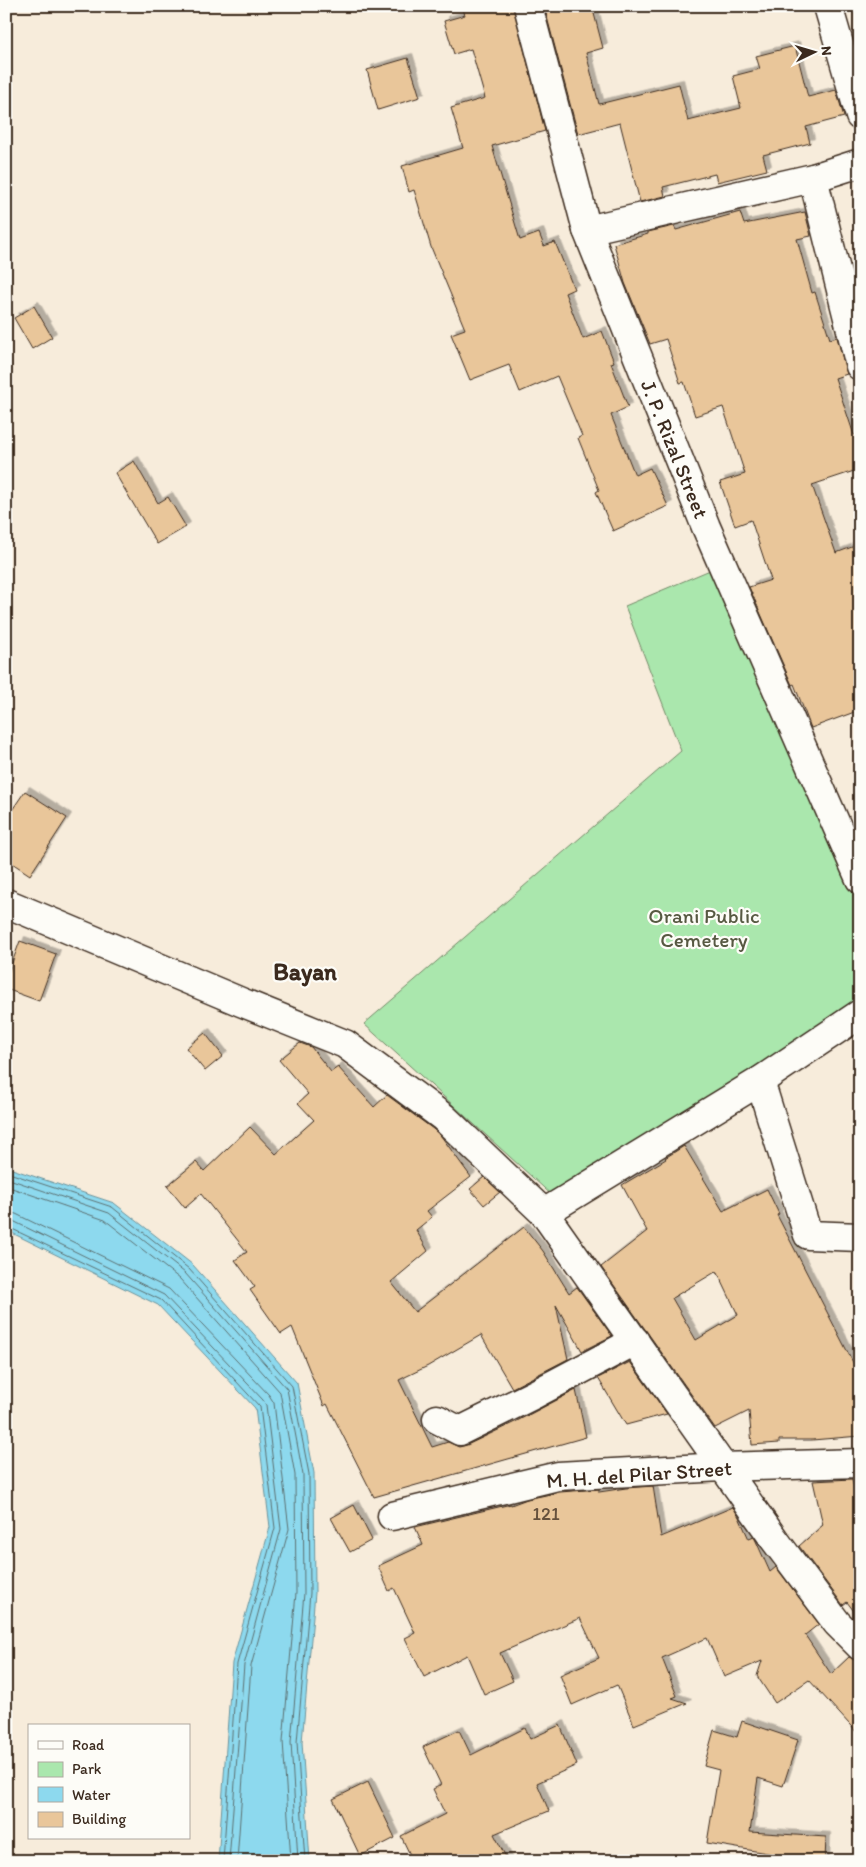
<svg xmlns="http://www.w3.org/2000/svg" width="866" height="1867" font-family="Itim,sans-serif">
<style>
.green{fill:#aae7ad;stroke:#728866}
.water{fill:#8dd9ee;stroke:#6c939b}
.lines{fill:none;stroke-linecap:round;stroke-linejoin:round}
.shore{stroke:#5c7071;stroke-width:1}
.building{fill:#e9c69a;stroke:#3b2a1e;fill-rule:evenodd;filter:url(#shadow)}
.minor-casing{stroke:#3b2a1e;stroke-width:31}
.minor{stroke:#fdfcf7;stroke-width:28}
.labels{text-anchor:middle;dominant-baseline:central;stroke-width:4.5;stroke-linejoin:round;paint-order:stroke}
.number-label{font-size:19px;fill:#66513d}
.street-label{font-size:21px;fill:#3b2a1e;stroke:#fdfcf7}
.park-label{font-size:21px;fill:#575942;stroke:#fdfcf7}
.quarter-label{font-size:24px;font-weight:bold;fill:#3b2a1e;stroke:#fdfcf7}
</style>
<defs>
<filter id="shadow"><feDropShadow dx="4.5" dy="-4.5" stdDeviation="0" flood-color="#0004"/></filter>
</defs>
<rect width="100%" height="100%" fill="#f7ecdb"/>
<filter id="ink" filterUnits="userSpaceOnUse"><feTurbulence type="fractalNoise" baseFrequency=".02" numOctaves="2"/><feDisplacementMap in="SourceGraphic" scale="10" xChannelSelector="R" yChannelSelector="G"/><feConvolveMatrix kernelMatrix="1 2 1 2 8 2 1 2 1" color-interpolation-filters="sRGB"/></filter>
<g filter="url(#ink)">
<!-- green -->
<path class="green" d="M710 570 860 903V1004L555 1198 364 1024 681 751 625 606Z"/>
<!-- water -->
<path class="water" d="M6 1167 114 1203 193 1265 297 1383 314 1473 315 1593 302 1742 310 1861H218L232 1663 270 1527 255 1408 158 1305 6 1230Z"/>
<g class="lines">
<!-- shore -->
<g class="shore">
<path d="M6 1172 112 1207 189 1269 292 1386 309 1474 310 1593 297 1742 305 1861"/>
<path d="M6 1178 109 1213 185 1273 287 1389 303 1475 304 1593 291 1742 298 1861"/>
<path d="M6 1186 105 1220 180 1279 280 1392 295 1475 296 1593 283 1741 291 1861"/>
<path d="M6 1212 16 1214 169 1289 269 1395 274 1403 289 1529 251 1666 237 1861"/>
<path d="M6 1220 13 1221 164 1295 263 1400 266 1405 281 1529 244 1665 229 1861"/>
<path d="M6 1226 161 1300 260 1407 275 1528 237 1664 223 1861"/>
</g>
</g>
<!-- building -->
<g class="building">
<path d="M462 6H513L545 131 492 146 520 240 539 233 544 246 555 242 574 289 565 293 583 339 602 331 614 362 611 363 628 407 611 415 635 475 650 468 668 506 613 531 596 492 599 490 578 438 582 436 557 376 520 392 509 365 470 380 451 334 465 329 431 247 414 190 409 192 402 166 463 148 451 108 485 98 471 49 454 54 444 21 465 15Z"/>
<path d="M544 6H592L603 48 586 53 599 104 679 84 688 121 741 108 733 76 760 69 756 56 795 46 808 97 836 90 844 117 806 127 810 143 763 155 767 170 717 182 715 174 663 187 665 196 640 202 620 123 578 134Z"/>
<path d="M408 58 420 97 378 110 367 70Z"/>
<path d="M740 212 744 224 805 212 811 236 797 239 812 293 815 292 830 339 837 337 847 374 835 378 854 435 860 433V469L812 485 836 553 860 544V710L811 728 794 684 792 685 749 587 771 580 751 520 735 526 720 482 745 474 723 407 695 416 684 382 680 383 666 339 650 344 625 283 614 244 648 234V232L674 226 676 230Z"/>
<path d="M34 306 52 337 32 349 14 318Z"/>
<path d="M134 461 158 503 168 497 186 527 157 544 115 473Z"/>
<path d="M25 791 67 818 30 875 6 859V819Z"/>
<path d="M20 941 56 954 39 1001 6 989V979Z"/>
<path d="M205 1033 223 1056 205 1071 186 1048Z"/>
<path d="M300 1043 311 1047 331 1072 338 1067 374 1107 387 1095 433 1129 441 1136 471 1177 427 1211 432 1217 416 1230 428 1251 391 1282 415 1312 524 1227 543 1251 569 1293 577 1287 612 1336 582 1351 556 1305 568 1359 512 1388 481 1335 428 1366 405 1377 399 1380 432 1447 448 1442 459 1447 467 1445 515 1422 576 1390 586 1437 374 1497 327 1404 324 1406 292 1327 281 1334 250 1290 255 1287 235 1260 247 1252 201 1194 185 1208 167 1186 196 1162 204 1171 250 1127 276 1154 314 1120 298 1103 308 1094 279 1060Z"/>
<path d="M684 1146 723 1211 767 1189 779 1214 777 1215 860 1376V1436L812 1440H779V1443L752 1445 749 1411 715 1428 601 1267 647 1231 622 1185 666 1159 665 1158ZM717 1271 738 1315 696 1340 672 1298Z"/>
<path d="M484 1177 500 1192 484 1205 470 1189Z"/>
<path d="M630 1362 667 1414 626 1425 598 1378Z"/>
<path d="M852 1479 860 1516V1619L847 1602 843 1605 799 1546 823 1525 813 1481Z"/>
<path d="M653 1486 661 1537 733 1507 739 1517 749 1539 754 1537 756 1541 770 1572 776 1567 819 1624 805 1635 831 1674 849 1657 860 1661V1736L809 1680 775 1703 757 1676 762 1661 724 1677 707 1638 662 1658 677 1696 672 1698 687 1703 634 1725 617 1685 572 1705 560 1675 599 1658 580 1618 500 1653 513 1681 484 1694 467 1655 424 1677 405 1638 415 1633 394 1588 389 1591 378 1566 423 1545 415 1527 511 1504V1505L527 1499 560 1492 599 1489V1492L626 1488Z"/>
<path d="M354 1505 372 1540 350 1552 331 1518Z"/>
<path d="M742 1721 798 1740 783 1786 758 1778 750 1832 826 1837 825 1861H784L785 1856 707 1843 719 1770 704 1766 714 1730 737 1737Z"/>
<path d="M560 1725 577 1765 537 1783 549 1811 494 1834 508 1861H413L401 1836 445 1814 433 1789 441 1785 423 1747 459 1730 471 1755 525 1728 530 1739Z"/>
<path d="M368 1782 395 1838 360 1856 333 1799Z"/>
</g>
<g class="lines">
<defs>
<g id="minor">
<path d="M528 6 587 230 706 527 860 879"/>
<path d="M828 6 860 116"/>
<path d="M813 178 860 366"/>
<path d="M587 230 813 178 860 163"/>
<path d="M6 903 241 1002 345 1044 443 1117 544 1213 774 1539 837 1623 860 1646"/>
<path d="M760 1081 808 1235 860 1237"/>
<path d="M544 1213 760 1081 860 1014"/>
<path d="M437 1419 460 1431 535 1394 635 1341"/>
<path d="M392 1516 558 1476 722 1467 860 1463"/>
</g>
</defs>
<!-- minor casing -->
<use href="#minor" class="minor-casing"/>
<!-- minor -->
<use href="#minor" class="minor"/>
</g>
</g>
<g class="labels">
<!-- number labels -->
<g class="number-label">
<text x="546" y="1513">121</text>
</g>
<!-- street labels -->
<g class="street-label">
<text transform="translate(675 449) rotate(68)">J. P. Rizal Street</text>
<text transform="translate(639 1474) rotate(-4)">M. H. del Pilar Street</text>
</g>
<!-- park labels -->
<g class="park-label">
<text x="704" y="915">Orani Public<tspan x="704" dy="24">Cemetery</tspan></text>
</g>
<!-- quarter labels -->
<g class="quarter-label">
<text x="305" y="971">Bayan</text>
</g>
</g>
<!-- margin -->
<rect width="866" height="1867" fill="none" stroke="#fdfcf7" stroke-width="25"/>
<rect x="12" y="12" width="841" height="1842" fill="none" stroke="#3b2a1e" stroke-width="2" filter="url(#ink)"/>
<!-- legend -->
<rect x="28" y="1724" width="162" height="115" fill="#fdfcf7" stroke="#afa8a0"/>
<rect x="38" y="1741" width="25" height="8" fill="#fdfcf7" stroke="#afa8a0"/>
<text x="72" y="1750" font-size="15" fill="#3b2a1e">Road</text>
<rect x="38" y="1762" width="25" height="15" fill="#aae7ad" stroke="#afa8a0"/>
<text x="72" y="1774" font-size="15" fill="#3b2a1e">Park</text>
<rect x="38" y="1787" width="25" height="15" fill="#8dd9ee" stroke="#afa8a0"/>
<text x="72" y="1800" font-size="15" fill="#3b2a1e">Water</text>
<rect x="38" y="1812" width="25" height="15" fill="#e9c69a" stroke="#afa8a0"/>
<text x="72" y="1824" font-size="15" fill="#3b2a1e">Building</text>
<!-- north arrow -->
<g transform="translate(814 52) rotate(85)" stroke="#fdfcf7" stroke-width="4" paint-order="stroke">
<path d="M0-4L9 19L0 12L-9 19Z" fill="#3b2a1e"/>
<text y="-8" font-size="14" font-weight="bold" text-anchor="middle" fill="#3b2a1e">N</text>
</g>
</svg>
